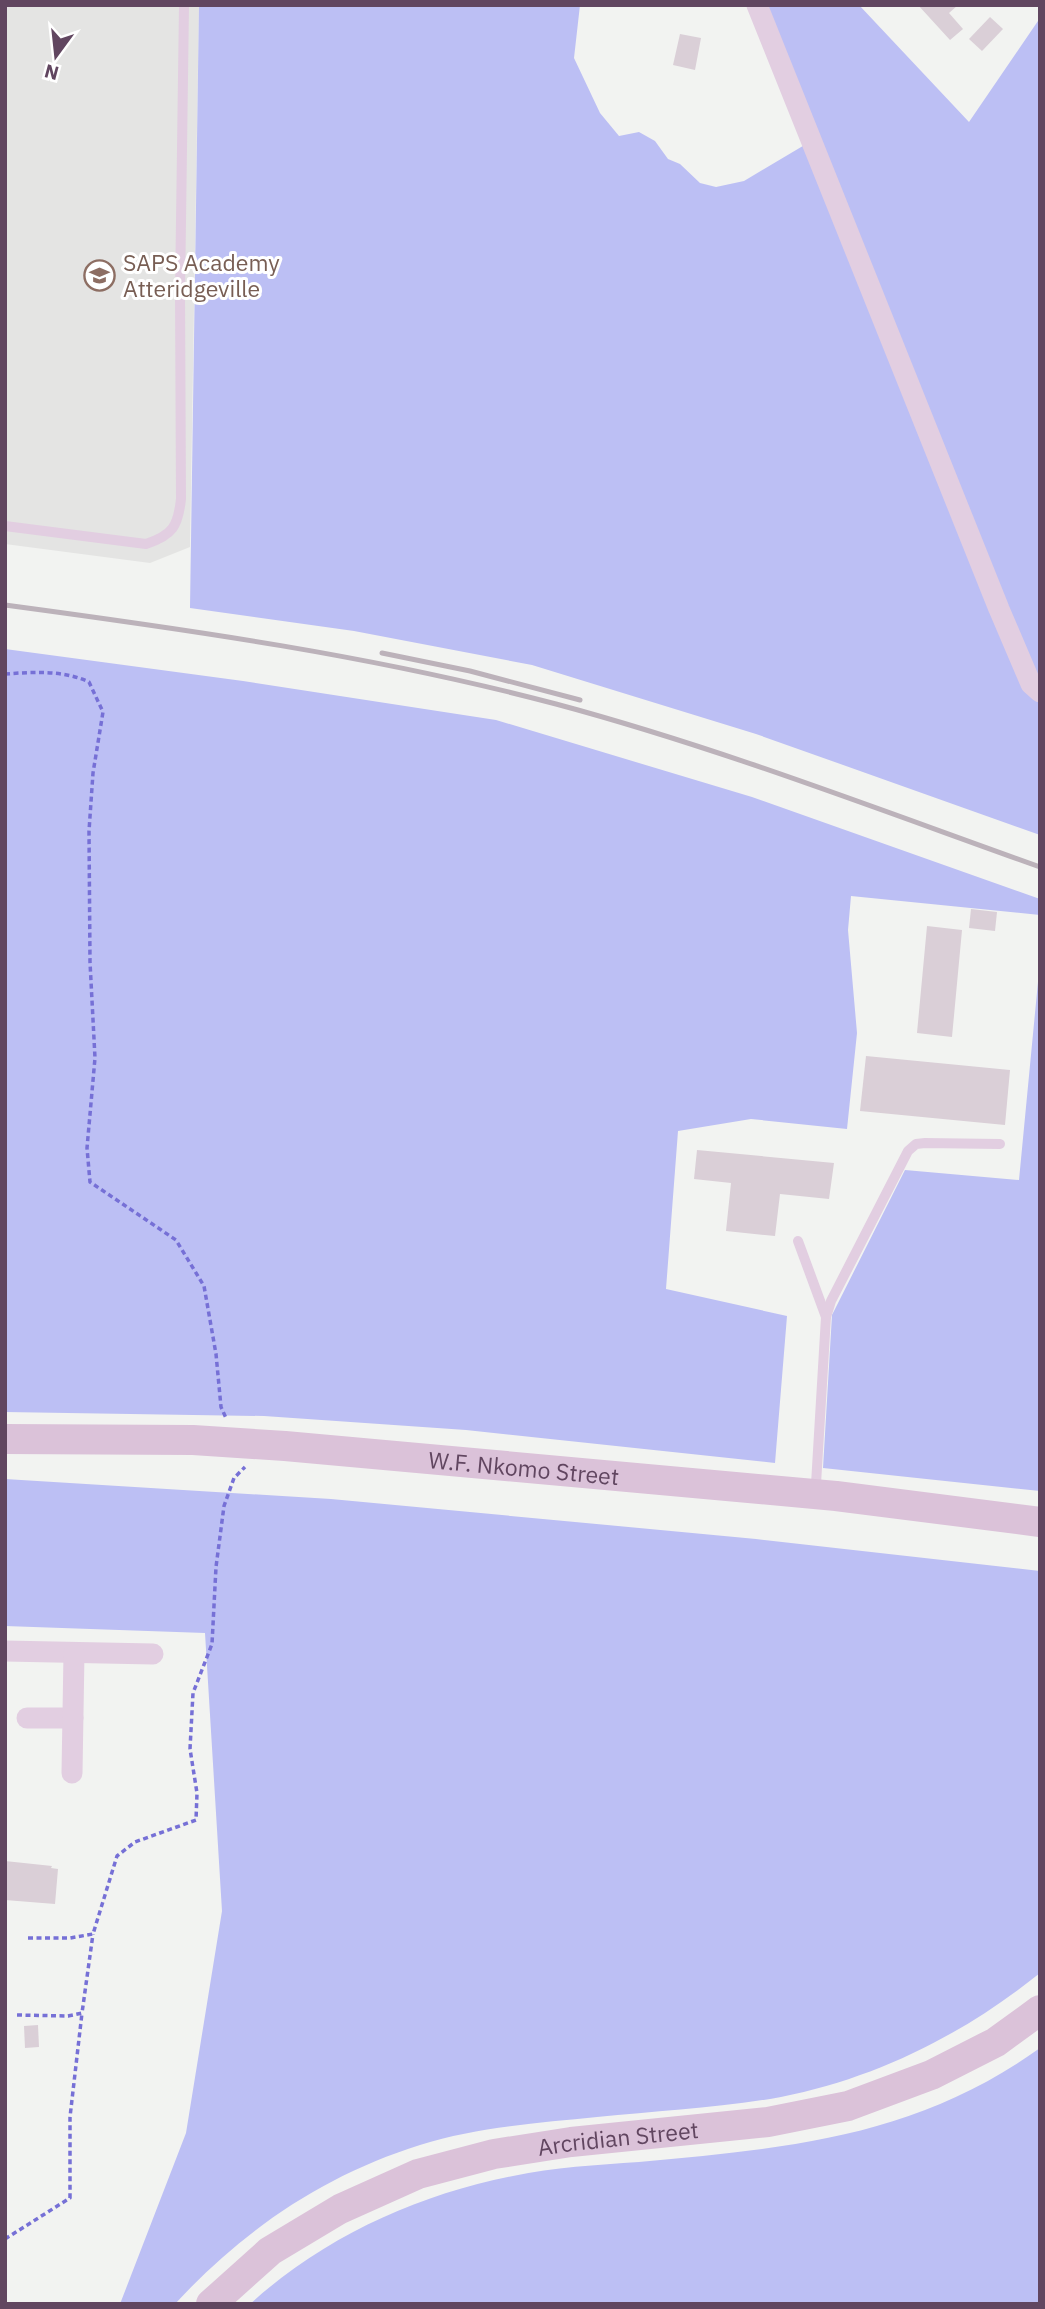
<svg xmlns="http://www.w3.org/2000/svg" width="1045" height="2309" font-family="'IBM Plex Sans',sans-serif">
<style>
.education{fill:#e4e4e3}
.green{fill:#bcbff4}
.building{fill:#dacfd7}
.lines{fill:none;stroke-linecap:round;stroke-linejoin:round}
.path{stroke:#7670d6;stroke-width:3.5;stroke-dasharray:5 3.5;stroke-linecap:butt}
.lane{stroke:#e2cee1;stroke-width:10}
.street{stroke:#e2cee1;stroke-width:21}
.secondary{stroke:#dbc2d9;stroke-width:30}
.rail{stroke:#bcb2ba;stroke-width:5}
.labels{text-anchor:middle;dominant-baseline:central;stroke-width:6;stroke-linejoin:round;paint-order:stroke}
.education-label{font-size:23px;fill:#785e54;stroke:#fff;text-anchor:start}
.street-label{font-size:23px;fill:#614660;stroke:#fff}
</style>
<rect width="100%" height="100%" fill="#f2f3f1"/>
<!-- education -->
<path class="education" d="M5 5H199L190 547 150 563 5 544Z"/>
<!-- green -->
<g class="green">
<path d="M199 5H580L574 58 600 113 619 136 639 132 655 141 668 159 680 164 700 183 716 187 744 181 818 137 764 5H859L969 122 1040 18V835L756 734 532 665 354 631 190 608Z"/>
<path d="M5 649 243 681 496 720 752 797 1040 899V915L851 896 848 930 857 1033 847 1129 751 1119 678 1131 666 1289 787 1316 775 1463 466 1430 264 1416 5 1412Z"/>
<path d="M1040 961V1491L823 1468 832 1315 905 1170 1019 1180Z"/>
<path d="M5 1479 331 1499 756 1539 1040 1571V1973C964 2034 877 2078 781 2097 720 2108 658 2111 597 2117 538 2123 477 2127 420 2145 324 2175 243 2230 175 2304H120L186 2133 222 1911 205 1633 5 1626Z"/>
<path d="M1040 2048V2304H250C324 2237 417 2195 513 2176 554 2167 597 2165 639 2162 787 2148 914 2138 1040 2048Z"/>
</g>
<!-- building -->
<g class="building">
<path d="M918 5H958L949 13 963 29 950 40Z"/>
<path d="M990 17 1003 29 982 51 969 39Z"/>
<path d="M680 34 701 38 695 70 673 65Z"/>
<path d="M971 909 997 912 995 931 969 928Z"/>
<path d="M927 926 962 930 952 1037 917 1033Z"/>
<path d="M866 1056 1010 1070 1005 1125 860 1111Z"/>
<path d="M697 1150 834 1163 829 1199 780 1194 775 1236 726 1231 731 1183 694 1179Z"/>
<path d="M5 1861 52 1866 51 1868 58 1869 55 1904 5 1900Z"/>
<path d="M38 2025 39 2047 25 2048 24 2026Z"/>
</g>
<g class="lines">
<!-- path -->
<g class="path">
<path d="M5 674C34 672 63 670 89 682L103 712 93 773 89 831 90 962 95 1058 87 1148 90 1182 176 1240 204 1286 216 1354 221 1407 226 1418"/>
<path d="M28 1938H70L93 1934 117 1856 135 1842 196 1820 197 1793 190 1749 193 1693 212 1644 216 1567 224 1506 234 1478 245 1467"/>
<path d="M17 2015 68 2016 82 2013 93 1934"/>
<path d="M5 2239 70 2198V2117L82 2013"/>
</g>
<!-- lane -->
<g class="lane">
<path d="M5 526 146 544C173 535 178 526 181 499L180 293 184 5"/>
<path d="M798 1241 826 1317"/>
<path d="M817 1492 816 1484 826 1317 831 1301 908 1151 916 1144 925 1143 1000 1144"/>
</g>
<!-- street -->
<g class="street">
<path d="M757 5 999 609 1031 684 1040 692"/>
<path d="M5 1651 153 1654"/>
<path d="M27 1718H73"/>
<path d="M72 1773 74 1653"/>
</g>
<!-- secondary -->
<g class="secondary">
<path id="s1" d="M5 1439 193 1440 285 1446 836 1496 1040 1522"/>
<path id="s2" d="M211 2304 270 2251 340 2209 418 2174 494 2154 571 2142 768 2122 848 2106 931 2075 996 2042 1040 2010"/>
</g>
<!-- rail -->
<g class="rail">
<path d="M5 605C191 630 375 656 556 704 720 748 880 810 1040 867"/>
<path d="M382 653 470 671 580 700"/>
</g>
</g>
<!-- icons -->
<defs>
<symbol id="university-ring" viewBox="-11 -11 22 22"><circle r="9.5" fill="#fff" stroke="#8d6e63" stroke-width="1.5"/><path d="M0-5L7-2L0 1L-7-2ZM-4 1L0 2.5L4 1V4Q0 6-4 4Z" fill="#8d6e63"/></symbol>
</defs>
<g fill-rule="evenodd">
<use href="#university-ring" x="82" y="258" width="35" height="35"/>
</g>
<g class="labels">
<!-- education labels -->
<g class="education-label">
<text x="123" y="262">SAPS Academy<tspan x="123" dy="26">Atteridgeville</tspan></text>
</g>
<!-- street labels -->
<g class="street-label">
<text stroke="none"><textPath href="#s1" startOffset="520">W.F. Nkomo Street</textPath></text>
<text stroke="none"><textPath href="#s2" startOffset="450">Arcridian Street</textPath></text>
</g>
</g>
<!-- border -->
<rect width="1045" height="2309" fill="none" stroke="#614660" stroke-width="14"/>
<!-- north arrow -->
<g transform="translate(56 56) rotate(195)" stroke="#ffffff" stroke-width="5" paint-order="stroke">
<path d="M0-5L12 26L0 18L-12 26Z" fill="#614660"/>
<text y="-10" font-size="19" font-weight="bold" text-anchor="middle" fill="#614660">N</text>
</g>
</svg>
